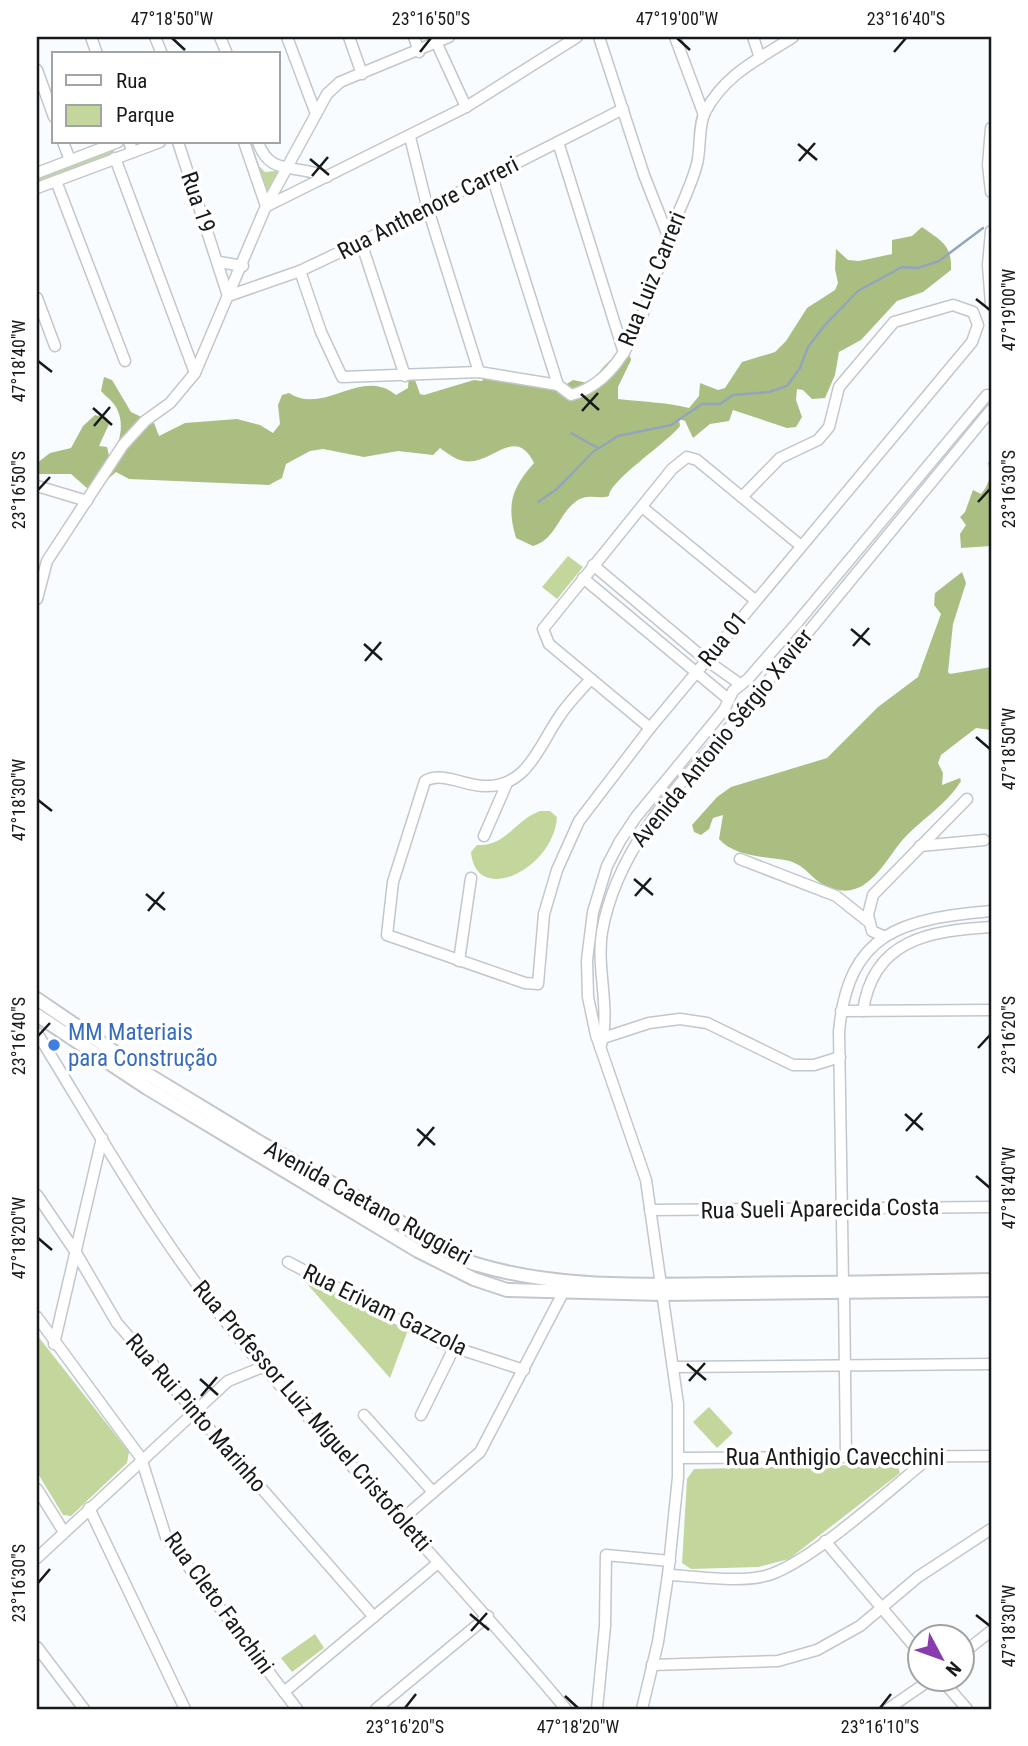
<svg xmlns="http://www.w3.org/2000/svg" width="1028" height="1746" font-family="'Roboto Condensed',sans-serif">
<style>
.green{fill:#c3d79c}
.forest{fill:#abbe82}
.lines{fill:none;stroke-linecap:round;stroke-linejoin:round}
.stream{stroke:#92a5ba;stroke-width:2.5}
.minor-casing{stroke:#c2c7cc;stroke-width:13}
.major-casing{stroke:#c2c7cc;stroke-width:16}
.minor{stroke:#fff;stroke-width:10}
.major{stroke:#fff;stroke-width:12}
.ticks{fill:none;stroke:#17191a;stroke-width:2.5}
.shop-dot{fill:#3f7fe0;stroke:#fff;stroke-width:2.5}
.labels{text-anchor:middle;dominant-baseline:central;stroke-width:7;stroke-linejoin:round;paint-order:stroke}
.street-label{font-size:23px;fill:#17191a;stroke:#fff}
.shop-label{font-size:23px;fill:#366cbe;stroke:#fff;text-anchor:start}
.neatline{fill:none;stroke:#17191a;stroke-width:2.5}
.ticks-label{font-size:18px;text-anchor:middle;fill:#17191a}
</style>
<rect width="100%" height="100%" fill="#f9fcff"/>
<!-- green -->
<g class="green">
<path d="M247 142H251L259 166 265 172 276 171 281 175 267 194Z"/>
<path d="M114 150V155L37 183V178Z"/>
<path d="M568 556 583 567 557 599 542 587Z"/>
<path d="M540 811H550L557 817C554 869 476 907 471 852L477 845C506 847 516 819 540 811Z"/>
<path d="M293 1268 408 1330 390 1378Z"/>
<path d="M37 1335 129 1452 127 1463 71 1516 63 1515 37 1472Z"/>
<path d="M709 1407 733 1433 717 1448 693 1422Z"/>
<path d="M897 1464 900 1473 789 1559 758 1567 691 1569 682 1563 687 1479 694 1469Z"/>
<path d="M315 1634 324 1648 292 1672 281 1658Z"/>
</g>
<!-- forest -->
<g class="forest">
<path d="M922 227C941 241 952 244 951 270L923 292 897 301 861 340 839 352 835 375 825 398 812 399 803 390 797 389 796 400 802 417 796 427 787 428 733 410 729 421 710 424 693 438 685 421 679 419 680 426C667 443 610 480 609 496 598 500 589 493 578 500 558 513 557 539 533 546L516 538C506 504 512 488 534 463 515 424 492 466 464 461 456 460 447 453 440 448L433 455 398 451 364 457 323 449 310 451 286 464 282 478 269 485 129 479 116 472 101 485 96 496 71 474H37V463L50 453 71 448 83 426 95 415 107 418 109 424 99 446 107 447 110 460C120 444 127 420 113 403 109 398 105 396 101 391L104 377 112 380 131 412 154 423 159 436 185 423 237 419 260 425 273 433 280 424 278 405 282 395 289 393C324 416 362 366 396 395L408 388 409 374 415 380 420 394 424 395 474 380 482 381 486 373 559 389 573 380 592 384C600 369 612 354 629 352L631 360 618 387V399C643 402 665 402 689 408L699 396 700 383 718 390 725 388 742 362 775 352 786 341 807 308 835 290 838 283 835 269 836 249 848 260 859 261 892 254V240L912 236Z"/>
<path d="M991 460V546L961 548 960 534 966 525 960 517 965 512 973 490 981 494C989 485 992 474 988 463Z"/>
<path d="M962 572 966 583 953 624 948 672 950 674 991 667V730L976 728 941 755 938 763 943 773 942 785 960 778 961 781C946 806 918 821 900 843 889 857 880 873 865 884 858 889 848 892 839 890 810 885 811 865 785 860 765 857 733 856 719 839L723 815 713 818 709 829 701 835 694 832 692 825 717 797 731 787 827 758 878 707 918 677 941 614 934 605 935 593Z"/>
</g>
<g class="lines">
<!-- stream -->
<g class="stream">
<path d="M571 433 598 448"/>
<path d="M538 502 557 489 593 452 618 436 671 425 702 404H720L733 395 769 392 787 386 800 368 808 347 824 326 858 291 902 267 918 268 939 261 983 228"/>
</g>
<defs>
<g id="minor">
<path d="M91 37 97 54"/>
<path d="M155 37 162 54"/>
<path d="M220 37 227 54"/>
<path d="M287 37 316 114"/>
<path d="M349 37 362 74"/>
<path d="M414 37 419 52"/>
<path d="M599 37 644 175 668 236"/>
<path d="M675 37 704 115"/>
<path d="M753 37 760 58"/>
<path d="M437 44 466 107"/>
<path d="M37 70 54 117"/>
<path d="M991 128 988 165 991 192"/>
<path d="M410 137 427 206 479 372"/>
<path d="M63 142 70 160"/>
<path d="M129 142 133 152"/>
<path d="M178 142 228 296"/>
<path d="M244 142 266 206"/>
<path d="M258 142C270 177 295 163 327 177"/>
<path d="M558 142 624 353"/>
<path d="M115 158 195 373"/>
<path d="M37 173 118 142"/>
<path d="M492 176 558 385"/>
<path d="M56 181 125 361"/>
<path d="M37 188 160 142"/>
<path d="M267 206 466 107 577 37"/>
<path d="M991 231 988 265 991 305"/>
<path d="M361 242 405 376"/>
<path d="M219 262 243 266"/>
<path d="M300 271 321 332 342 377 479 372 558 385 571 395C633 379 650 289 668 238 677 213 690 190 697 164 701 148 698 126 705 112 725 74 759 59 793 37"/>
<path d="M228 296 300 271 361 242 623 109"/>
<path d="M37 298 55 346"/>
<path d="M37 486 87 501"/>
<path d="M642 507 755 600"/>
<path d="M593 565 706 660 740 684"/>
<path d="M583 578 727 698"/>
<path d="M37 599 47 561 123 445 145 421 170 403 195 373 266 206 327 94 340 82 449 37"/>
<path d="M591 679C580 691 568 703 559 717 539 746 527 788 484 786 465 786 442 771 425 781L393 882 387 935 525 983 538 984 544 914 557 870 579 821 650 728 972 342 978 325 973 312 953 305 894 322 839 387 829 427 818 440 780 458 742 497"/>
<path d="M650 728 549 644 543 629 672 469 687 457 697 460 801 546"/>
<path d="M484 836 507 783"/>
<path d="M920 846 984 840"/>
<path d="M740 859 836 896 870 923"/>
<path d="M883 936 872 931 868 915 873 895 967 799"/>
<path d="M459 961 471 878"/>
<path d="M841 1011 991 1010"/>
<path d="M863 1011C873 939 930 931 991 927"/>
<path d="M37 1033C103 1140 165 1252 248 1349 353 1470 463 1586 566 1709"/>
<path d="M600 1039 649 1023 680 1019 707 1023 793 1065H814L840 1057"/>
<path d="M601 1045C611 1009 596 969 602 932 617 846 680 784 735 721L751 708 762 688 991 410"/>
<path d="M37 1195 75 1251 117 1323 374 1617"/>
<path d="M650 1210 991 1207"/>
<path d="M288 1262 444 1344 524 1370"/>
<path d="M843 1282 839 1032C848 931 903 919 991 911"/>
<path d="M844 1292 846 1456"/>
<path d="M37 1317 141 1458 166 1537 297 1709"/>
<path d="M54 1344 102 1138"/>
<path d="M674 1367 991 1364"/>
<path d="M364 1415 433 1492"/>
<path d="M421 1415 454 1348"/>
<path d="M679 1458 991 1456"/>
<path d="M37 1489 64 1532"/>
<path d="M89 1508 185 1709"/>
<path d="M401 1520 480 1452 565 1289"/>
<path d="M825 1541 920 1653"/>
<path d="M37 1558 228 1381 265 1366"/>
<path d="M668 1575C698 1576 736 1583 765 1576 807 1566 893 1487 930 1457"/>
<path d="M37 1647 84 1709"/>
<path d="M962 1654 991 1631"/>
<path d="M652 1665 778 1661 817 1650 860 1626 918 1577 991 1529"/>
<path d="M942 1680 967 1709"/>
<path d="M284 1692 438 1563"/>
<path d="M376 1709 488 1616"/>
<path d="M597 1709 605 1626 606 1555 670 1561"/>
<path d="M642 1709 658 1642 668 1575 678 1477V1404L646 1180 596 1035 588 997 587 960 593 912 607 866 620 841 636 817 724 710 733 691 748 679 796 624 987 395"/>
<path d="M888 1709 930 1680"/>
</g>
<g id="major">
<path d="M37 999 144 1072 261 1143 472 1263C555 1289 644 1285 731 1284 818 1283 904 1282 991 1280"/>
<path d="M37 1015 147 1088 418 1251 474 1279 507 1290 662 1294 991 1290"/>
</g>
</defs>
<!-- minor casing -->
<use href="#minor" class="minor-casing"/>
<!-- major casing -->
<use href="#major" class="major-casing"/>
<!-- minor -->
<use href="#minor" class="minor"/>
<!-- major -->
<use href="#major" class="major"/>
</g>
<!-- ticks -->
<path class="ticks" d="M172 38 185 50M677 38 690 50M420 52 431 38M894 52 906 38M798 144 817 160M310 159 329 175M799 161 815 143M312 176 328 157M976 299 990 310M38 361 52 372M581 394 599 410M93 408 112 425M582 411 598 393M94 426 110 407M38 490 50 477M978 502 990 489M851 629 870 645M364 644 382 660M853 646 869 628M365 661 381 642M976 737 990 749M38 800 52 811M634 879 653 895M146 894 165 910M635 896 651 878M148 911 164 892M38 1036 50 1023M978 1048 990 1035M905 1114 923 1130M417 1129 435 1145M906 1131 922 1113M418 1146 434 1127M976 1176 990 1188M38 1238 52 1250M687 1364 706 1380M200 1379 218 1395M689 1381 705 1363M201 1396 217 1377M38 1583 50 1569M470 1614 489 1630M976 1615 990 1626M471 1631 487 1613M565 1696 578 1708M405 1708 416 1694M880 1708 891 1694"/>
<!-- markers -->
<circle class="shop-dot" cx="54" cy="1045" r="7"/>
<g class="labels">
<!-- street labels -->
<g class="street-label">
<text transform="translate(198 202) rotate(71)">Rua 19</text>
<text transform="translate(428 208) rotate(-27)">Rua Anthenore Carreri</text>
<text transform="translate(652 279) rotate(-68)">Rua Luiz Carreri</text>
<text transform="translate(723 639) rotate(-51)">Rua 01</text>
<text transform="translate(722 738) rotate(-51)">Avenida Antonio Sérgio Xavier</text>
<text transform="translate(368 1203) rotate(29)">Avenida Caetano Ruggieri</text>
<text transform="translate(820 1209) rotate(-1)">Rua Sueli Aparecida Costa</text>
<text transform="translate(385 1310) rotate(26)">Rua Erivam Gazzola</text>
<text transform="translate(196 1413) rotate(49)">Rua Rui Pinto Marinho</text>
<text transform="translate(312 1416) rotate(49)">Rua Professor Luiz Miguel Cristofoletti</text>
<text x="835" y="1457">Rua Anthigio Cavecchini</text>
<text transform="translate(219 1603) rotate(54)">Rua Cleto Fanchini</text>
</g>
<!-- shop labels -->
<g class="shop-label">
<text x="68" y="1032">MM Materiais<tspan x="68" dy="26">para Construção</tspan></text>
</g>
</g>
<!-- border -->
<rect width="1028" height="1746" fill="none" stroke="#ffffff" stroke-width="77"/>
<!-- legend -->
<rect x="52" y="52" width="228" height="91" fill="#ffffff" stroke="#a2a3a3" stroke-width="2"/>
<rect x="66" y="75" width="35" height="10" fill="#ffffff" stroke="#a2a3a3" stroke-width="2"/>
<text x="116" y="88" font-size="21" fill="#17191a">Rua</text>
<rect x="66" y="105" width="35" height="21" fill="#c3d79c" stroke="#a2a3a3" stroke-width="2"/>
<text x="116" y="122" font-size="21" fill="#17191a">Parque</text>
<!-- north arrow -->
<g transform="translate(941 1658) rotate(131)"><circle r="33" fill="#ffffff" stroke="#a2a3a3" stroke-width="2"/>
<path d="M0-5L12 26L0 18L-12 26Z" fill="#893cad"/>
<text y="-10" font-size="19" font-weight="bold" text-anchor="middle" fill="#17191a">N</text>
</g>
<rect x="38" y="38" width="952" height="1670" class="neatline"/>
<g class="ticks-label">
<text x="172" y="25">47°18'50"W</text>
<text x="431" y="25">23°16'50"S</text>
<text x="677" y="25">47°19'00"W</text>
<text x="906" y="25">23°16'40"S</text>
<text transform="translate(1009 310) rotate(-90)" y="6">47°19'00"W</text>
<text transform="translate(19 361) rotate(-90)" y="6">47°18'40"W</text>
<text transform="translate(1009 489) rotate(-90)" y="6">23°16'30"S</text>
<text transform="translate(19 490) rotate(-90)" y="6">23°16'50"S</text>
<text transform="translate(1009 749) rotate(-90)" y="6">47°18'50"W</text>
<text transform="translate(19 800) rotate(-90)" y="6">47°18'30"W</text>
<text transform="translate(1009 1035) rotate(-90)" y="6">23°16'20"S</text>
<text transform="translate(19 1036) rotate(-90)" y="6">23°16'40"S</text>
<text transform="translate(1009 1188) rotate(-90)" y="6">47°18'40"W</text>
<text transform="translate(19 1238) rotate(-90)" y="6">47°18'20"W</text>
<text transform="translate(19 1583) rotate(-90)" y="6">23°16'30"S</text>
<text transform="translate(1009 1626) rotate(-90)" y="6">47°18'30"W</text>
<text x="405" y="1733">23°16'20"S</text>
<text x="578" y="1733">47°18'20"W</text>
<text x="880" y="1733">23°16'10"S</text>
</g>
</svg>
